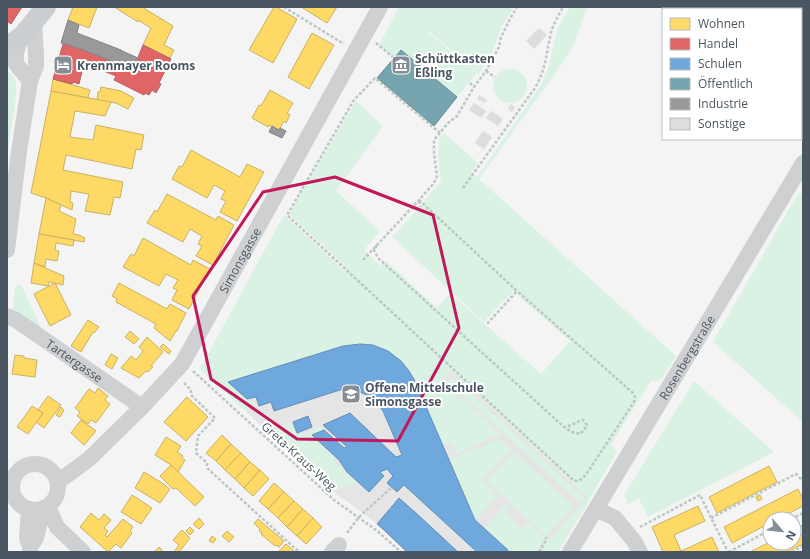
<svg xmlns="http://www.w3.org/2000/svg" width="810" height="559" font-family="'Open Sans',sans-serif">
<style>
.education{fill:#e6e5e6}
.green{fill:#d9f2e3}
.homes{fill:#ffd966;stroke:#c9b264}
.shops{fill:#e06666;stroke:#b36164}
.schools{fill:#6fa8dc;stroke:#648fb7}
.public{fill:#76a5af;stroke:#698d98}
.industry{fill:#999;stroke:#818588}
.building{fill:#ddddde;stroke:#e5e6e7}
.lines{fill:none;stroke-linecap:round;stroke-linejoin:round}
.path{stroke:#bcc7c4;stroke-width:2.5;stroke-dasharray:3 2;stroke-linecap:butt}
.minor{stroke:#ced0d2;stroke-width:16}
.major{stroke:#caced1;stroke-width:20}
.marked{fill:none;stroke:#c2185b;stroke-width:3;stroke-linejoin:round}
.labels{text-anchor:middle;dominant-baseline:central;stroke-width:4;stroke-linejoin:round;paint-order:stroke}
.poi-label{font-size:12px;font-weight:bold;fill:#4a5661;stroke:#fff;text-anchor:start}
.street-label{font-size:12px;fill:#4a5661;stroke:#fff}
</style>
<rect width="100%" height="100%" fill="#f4f4f4"/>
<!-- education -->
<path class="education" d="M284 215 590 499 558 552H407L377 524 351 504 333 492 199 368 205 360Z"/>
<!-- green -->
<g class="green">
<path d="M399 7H514L501 28 492 53 479 74 430 32 429 33 477 73 457 97 401 50 394 58 379 45Z"/>
<path d="M570 7H587L575 42 566 58 479 179 676 356 660 381H651L611 444 617 452 558 552H541L545 545 588 497 451 370 442 380 501 434 456 454 451 442 442 445C436 430 430 416 424 402 420 393 416 382 411 374 398 351 373 341 347 345L229 381 256 406 245 411 199 368 205 360 284 215 344 271 347 268 289 214 356 101 383 126 336 191 380 231 364 250 381 266 386 261 437 308 450 293 541 374 570 341 513 291 484 322 392 237 420 207 430 193 441 182 438 157 439 140 444 133 478 163 471 172 477 177 541 85 549 66 557 30Z"/>
<circle cx="510" cy="86" r="17"/>
<path d="M7 71C18 77 16 86 16 97L7 156Z"/>
<path d="M799 192 803 195V422L713 342Z"/>
<path d="M19 285 22 286 42 330 12 314 15 288 17 286Z"/>
<path d="M453 377 585 498 580 503 448 382Z"/>
<path d="M694 381 774 452 648 517 639 499 628 504 624 495Z"/>
<path d="M291 423 297 435 301 433 303 435 320 426 324 430 312 435 336 457 333 461 357 482 333 492 268 432Z"/>
<path d="M500 439 511 449 482 480 498 495 475 520 449 460Z"/>
<path d="M514 452 574 507 546 537 487 481Z"/>
<path d="M507 503 510 506 505 512 522 528 528 522 546 539 540 545 538 552H510L484 529Z"/>
</g>
<!-- homes -->
<g class="homes">
<path d="M73 7H97L89 28 68 20Z"/>
<path d="M114 7H142L173 26 164 45 174 50 170 58 143 45 151 28 138 20V22Z"/>
<path d="M274 7H276L297 19 273 63 249 50Z"/>
<path d="M301 7H337L327 23Z"/>
<path d="M312 33 334 45 309 89 288 77Z"/>
<path d="M53 79 90 90 88 98 51 91Z"/>
<path d="M101 87 121 91 134 98 128 109 116 103 97 100 98 92H100Z"/>
<path d="M270 90 293 103 287 113 290 115 286 123 284 121 279 130 269 125 268 127 252 118 259 105 261 106Z"/>
<path d="M51 91 111 102 105 116 75 111 70 137 93 140 96 125 144 135 141 150 136 149 132 169 66 155 63 170 123 182 120 198 114 197 110 215 85 211 89 194 71 191 70 202 73 203 72 210 46 198 31 193Z"/>
<path d="M191 150 240 177 247 164 264 172 237 221 220 212 226 201 221 199 225 191 214 185 207 198 172 179 179 166 182 167Z"/>
<path d="M167 194 216 220 218 216 234 225 213 265 196 256 202 246 198 244 202 236 190 229 183 242 147 223 155 210 157 212Z"/>
<path d="M46 198 61 205 59 211 76 219 73 234 79 235 85 238 84 242 39 234Z"/>
<path d="M39 234 74 240 73 246 56 243 55 250 59 251 57 261 46 259 45 267 34 263Z"/>
<path d="M143 238 191 265 193 260 210 269 189 309 172 300 177 290 173 288 178 280 166 274 159 286 123 267 131 254 134 256Z"/>
<path d="M34 263 64 276 63 285 49 282 48 286 31 283Z"/>
<path d="M55 283 71 315 50 326 34 294Z"/>
<path d="M119 283 167 309 170 304 186 313 177 331H176L170 341 154 328 156 324 116 302 117 299 112 296Z"/>
<path d="M88 320 99 327 94 333 93 332 81 352 71 346Z"/>
<path d="M130 331 139 339 134 344 125 337Z"/>
<path d="M147 337 163 352 151 366 153 367 148 372 146 371 139 378 121 368 131 356 136 360 143 351 139 347Z"/>
<path d="M163 344 171 351 169 354 160 347Z"/>
<path d="M111 354 118 358 112 369 105 365Z"/>
<path d="M15 355 24 356V358L37 360 35 377 12 374Z"/>
<path d="M98 388 108 396 105 400 110 404 96 423 91 420 88 424 77 416 80 412 75 408 89 389 95 393Z"/>
<path d="M48 396 61 405 44 428 36 422 43 413 38 410Z"/>
<path d="M187 397 208 417 186 441 164 422Z"/>
<path d="M32 406 43 413 28 434 17 427Z"/>
<path d="M61 407 64 410 60 417 56 415Z"/>
<path d="M81 420 96 431 84 445 71 433Z"/>
<path d="M222 435 231 444 216 461 206 453Z"/>
<path d="M166 437 181 446 177 452 183 456 182 458 185 460 178 472 171 465 155 455Z"/>
<path d="M231 444 241 453 225 470 216 461Z"/>
<path d="M241 453 250 462 235 479 225 470Z"/>
<path d="M250 462 260 470 244 488 235 479Z"/>
<path d="M171 465 204 497 195 506 176 488 173 489 160 476Z"/>
<path d="M769 466 777 482 717 513 709 497Z"/>
<path d="M260 470 269 479 253 496 244 488Z"/>
<path d="M144 472 162 483 170 489 160 503 135 488Z"/>
<path d="M274 483 284 492 268 509 259 501Z"/>
<path d="M798 489 803 499V506L778 519H770V523L732 543 724 527Z"/>
<path d="M284 492 294 501 278 518 268 509Z"/>
<path d="M132 495 152 508 141 524 121 512Z"/>
<path d="M760 495 762 499 758 501 756 497Z"/>
<path d="M294 501 303 509 287 527 278 518Z"/>
<path d="M698 506 705 521 674 535 681 551 712 537 719 552H663L652 527Z"/>
<path d="M303 509 313 518 297 536 287 527Z"/>
<path d="M91 513 99 520 104 514 111 520 104 528 108 531 105 535 107 537 123 519 133 527 130 531 132 533 121 548 116 544 108 552 80 527Z"/>
<path d="M199 518 204 524 199 529 193 524Z"/>
<path d="M313 518 322 527 306 544 297 536Z"/>
<path d="M258 519 284 541 279 547 276 545 275 546 261 534 262 533 259 531 260 529 254 523Z"/>
<path d="M803 525V544L787 552H750L770 542V543H794V529Z"/>
<path d="M190 527 194 531 190 535 186 531Z"/>
<path d="M182 530 190 538 179 552H174L179 545 173 540Z"/>
<path d="M227 531 234 537 229 542 222 536Z"/>
<path d="M212 536 216 539 213 543 209 541Z"/>
<path d="M286 544 295 552H278Z"/>
<path d="M159 547 162 550 161 552H154Z"/>
</g>
<!-- shops -->
<g class="shops">
<path d="M7 7H22L11 24 7 21Z"/>
<path d="M63 44 81 49 133 70 143 45 171 59 159 83 161 84 156 93 152 90 149 95 145 93 144 95 114 80 116 76 84 63 79 84 73 82 72 84 53 79Z"/>
</g>
<!-- schools -->
<g class="schools">
<path d="M360 344 373 345 388 351 401 361 409 371 415 381 475 520 508 550 506 552H477L404 485 397 492 387 483 393 476 387 469 380 472 384 476 369 492 347 472 339 460 312 435 324 430 344 448 347 447 323 425 350 413 396 457 402 455 383 411 375 400 367 395 355 390 349 389 340 390 274 411 271 402 259 406 256 397 247 399 228 382 343 346Z"/>
<path d="M308 416 312 427 297 433 293 422Z"/>
<path d="M399 498 416 513 458 552H407L384 530 377 524Z"/>
</g>
<!-- public -->
<path class="public" d="M401 50 457 97 434 126 377 78Z"/>
<!-- industry -->
<g class="industry">
<path d="M68 20 79 25 77 33 121 50H120L138 58 133 70 81 49 61 43Z"/>
<path d="M272 126 279 130 280 128 286 131 282 138 269 132Z"/>
</g>
<!-- building -->
<g class="building">
<path d="M539 28 547 35 534 49 526 41Z"/>
<path d="M479 95 487 100 485 103 477 99Z"/>
<path d="M474 103 486 111 481 118 469 110Z"/>
<path d="M511 104 515 108 512 112 508 109Z"/>
<path d="M491 111 503 119 498 126 486 118Z"/>
<path d="M483 131 492 137 484 149 475 143Z"/>
</g>
<g class="lines">
<!-- path -->
<g class="path">
<path d="M284 7 344 44"/>
<path d="M376 43 394 58"/>
<path d="M486 71 495 77"/>
<path d="M470 83 474 87"/>
<path d="M440 133 375 78 354 100 287 215 572 479 576 481 582 479 587 473 634 402 635 397 632 392 517 291"/>
<path d="M463 188 535 88C546 69 546 54 551 33 553 24 559 15 563 7"/>
<path d="M419 200 517 291 486 325"/>
<path d="M419 201 420 207"/>
<path d="M377 245 374 250 378 258 564 427 572 432 580 434 584 430 587 425 583 420C576 422 571 426 564 427"/>
<path d="M363 260 419 200 434 183 437 176 434 154V140L448 123 457 116 474 87 486 71 499 47 501 37 511 17 517 7"/>
<path d="M193 371 334 500 376 530 401 552"/>
<path d="M184 383 191 390V395L215 418 198 436 196 453 207 463V468L299 552"/>
<path d="M711 518 796 474 803 481"/>
<path d="M791 519 803 513"/>
<path d="M640 527 700 495 728 552"/>
<path d="M347 533 359 517 392 487"/>
<path d="M539 552 546 540V537"/>
<path d="M729 552 770 530"/>
<path d="M792 552 803 546"/>
</g>
<!-- minor -->
<g class="minor">
<path d="M22 36 16 52V64L30 81"/>
<path d="M7 250 19 151 30 81 36 66V55L34 22"/>
<path id="s1" d="M7 316 16 320 142 407"/>
<circle cx="35" cy="487" r="23"/>
<path id="s2" d="M59 481 89 459 142 407 182 364 380 7"/>
<path d="M48 507 57 527 83 552"/>
<path d="M29 509 27 538 30 547"/>
<path d="M596 509 615 518 634 541 640 552"/>
<path d="M30 552V547L36 538 43 509"/>
<path d="M332 552 339 545"/>
<path id="s3" d="M570 552 803 163"/>
</g>
<!-- major -->
<path class="major" d="M7 46 22 36 46 7"/>
</g>
<!-- marked area -->
<path class="marked" d="M335 177 433 215 459 328 398 441 297 439 211 379 193 296 263 192Z"/>
<!-- icons -->
<defs>
<symbol id="hotel-square" viewBox="-11 -11 22 22"><rect x="-9" y="-9" width="18" height="18" rx="4" fill="#868d94" stroke="#fff"/><path d="M-6-4.5h1.5V1H6V5H4.5V3h-9V5H-6ZM-4 0a1.8 1.8 0 1 1 3.6 0ZM.5 0V-2.5h3Q6-2.5 6 0Z" fill="#fff"/></symbol>
<symbol id="museum-square" viewBox="-11 -11 22 22"><rect x="-9" y="-9" width="18" height="18" rx="4" fill="#868d94" stroke="#fff"/><path d="M0-6L6-3V-2H-6V-3ZM-5-1h2V3h-2ZM-1-1h2V3h-2ZM3-1h2V3H3ZM-6 4H6V6H-6Z" fill="#fff"/></symbol>
<symbol id="school-square" viewBox="-11 -11 22 22"><rect x="-9" y="-9" width="18" height="18" rx="4" fill="#868d94" stroke="#fff"/><path d="M0-5L7-2L0 1L-7-2ZM-4 1L0 2.5L4 1V4Q0 6-4 4Z" fill="#fff"/></symbol>
</defs>
<g fill-rule="evenodd">
<use href="#hotel-square" x="52" y="54" width="22" height="22"/>
<use href="#museum-square" x="390" y="54" width="22" height="22"/>
<use href="#school-square" x="340" y="383" width="22" height="22"/>
</g>
<g class="labels">
<!-- poi labels -->
<g class="poi-label">
<text x="415" y="58">Schüttkasten<tspan x="415" dy="14">Eßling</tspan></text>
<text x="77" y="65">Krennmayer Rooms</text>
<text x="365" y="387">Offene Mittelschule<tspan x="365" dy="14">Simonsgasse</tspan></text>
</g>
<!-- street labels -->
<g class="street-label">
<text stroke="none"><textPath href="#s2" startOffset="289">Simonsgasse</textPath></text>
<text stroke="none"><textPath href="#s3" startOffset="227">Rosenbergstraße</textPath></text>
<text stroke="none"><textPath href="#s1" startOffset="81">Tartergasse</textPath></text>
<text transform="translate(299 456) rotate(42)">Greta-Kraus-Weg</text>
</g>
</g>
<!-- border -->
<rect width="810" height="559" fill="none" stroke="#4a5661" stroke-width="16"/>
<!-- legend -->
<rect x="662" y="8" width="140" height="132" fill="#ffffff" stroke="#b7bbc0"/>
<rect x="670" y="18" width="20" height="12" fill="#ffd966" stroke="#b7bbc0"/>
<text x="698" y="28" font-size="12" fill="#4a5661">Wohnen</text>
<rect x="670" y="38" width="20" height="12" fill="#e06666" stroke="#b7bbc0"/>
<text x="698" y="48" font-size="12" fill="#4a5661">Handel</text>
<rect x="670" y="58" width="20" height="12" fill="#6fa8dc" stroke="#b7bbc0"/>
<text x="698" y="68" font-size="12" fill="#4a5661">Schulen</text>
<rect x="670" y="78" width="20" height="12" fill="#76a5af" stroke="#b7bbc0"/>
<text x="698" y="88" font-size="12" fill="#4a5661">Öffentlich</text>
<rect x="670" y="98" width="20" height="12" fill="#999999" stroke="#b7bbc0"/>
<text x="698" y="108" font-size="12" fill="#4a5661">Industrie</text>
<rect x="670" y="118" width="20" height="12" fill="#ddddde" stroke="#b7bbc0"/>
<text x="698" y="128" font-size="12" fill="#4a5661">Sonstige</text>
<!-- north arrow -->
<g transform="translate(782 531) rotate(118)"><circle r="19" fill="#ffffff" stroke="#b7bbc0"/>
<path d="M0-3L7 15L0 10L-7 15Z" fill="#868d94"/>
<text y="-6" font-size="11" font-weight="bold" text-anchor="middle" fill="#4a5661">N</text>
</g>
</svg>
